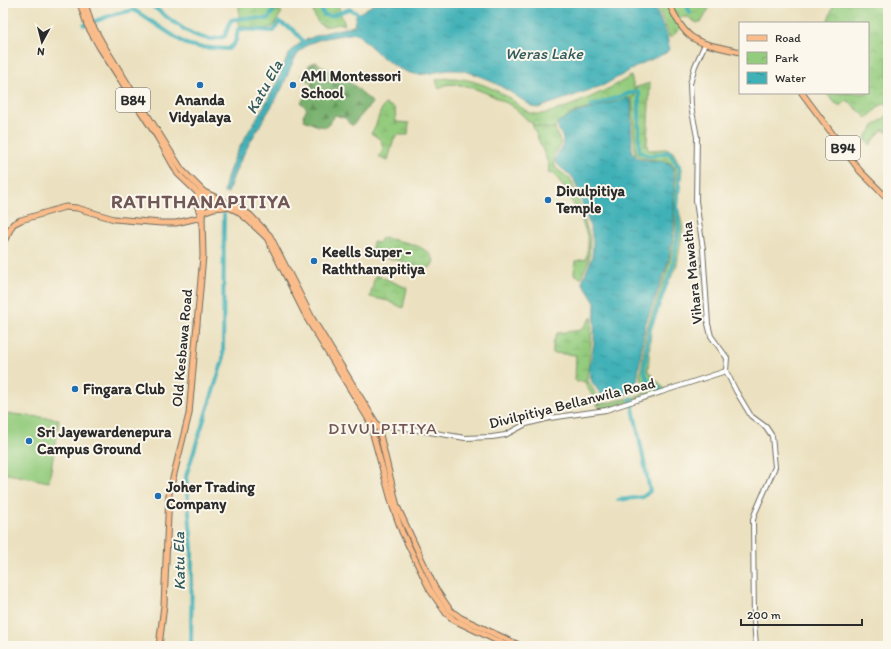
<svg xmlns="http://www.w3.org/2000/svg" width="891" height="649" font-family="Itim,sans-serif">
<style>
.grass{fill:#94cc7e;stroke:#607c54}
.forest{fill:url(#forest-firs);stroke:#516e4c}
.wetland{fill:url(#wetland-marsh);stroke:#607c54}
.park{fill:url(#park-crowns);stroke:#607c54}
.water{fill:url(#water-ripples);stroke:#366e71}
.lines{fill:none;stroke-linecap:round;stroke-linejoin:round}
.canal{stroke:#40b1b7;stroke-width:4}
.tertiary-casing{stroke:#6e6b5f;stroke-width:6}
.primary-casing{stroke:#6e6b5f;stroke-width:7}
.tertiary{stroke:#fff;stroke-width:4}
.primary{stroke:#f9bc8a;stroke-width:5}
.poi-dot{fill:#1f6fb2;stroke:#fbf7ec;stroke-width:1.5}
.labels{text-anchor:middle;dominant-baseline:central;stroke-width:4;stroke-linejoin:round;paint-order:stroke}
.shield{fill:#fbf7ec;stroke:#696865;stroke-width:1}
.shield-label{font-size:14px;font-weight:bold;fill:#2b2b2b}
.poi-label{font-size:15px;font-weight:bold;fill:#2b2b2b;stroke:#fbf7ec;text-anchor:start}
.street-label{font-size:15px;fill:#2b2b2b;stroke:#fbf7ec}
.water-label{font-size:16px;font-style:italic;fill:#325a5c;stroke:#fbf7ec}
.quarter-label{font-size:17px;letter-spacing:1px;fill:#715858;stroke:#fbf7ec}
.district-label{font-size:19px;font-weight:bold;letter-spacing:1px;fill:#715858;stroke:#fbf7ec}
</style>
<defs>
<pattern id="forest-firs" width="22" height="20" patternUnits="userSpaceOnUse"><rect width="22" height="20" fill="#77b06d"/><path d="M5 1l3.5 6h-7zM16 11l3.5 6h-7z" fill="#628f5a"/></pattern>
<pattern id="wetland-marsh" width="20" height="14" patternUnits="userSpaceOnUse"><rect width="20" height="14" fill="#94cc7e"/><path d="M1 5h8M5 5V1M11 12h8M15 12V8" fill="none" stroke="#80af6d"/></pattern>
<pattern id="park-crowns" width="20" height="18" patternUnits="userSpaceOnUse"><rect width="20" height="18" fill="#94cc7e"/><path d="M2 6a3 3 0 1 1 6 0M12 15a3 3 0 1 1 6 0" fill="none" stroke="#80af6d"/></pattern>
<pattern id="water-ripples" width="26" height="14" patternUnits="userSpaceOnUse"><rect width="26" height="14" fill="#40b1b7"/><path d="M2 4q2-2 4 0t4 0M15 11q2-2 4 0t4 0" fill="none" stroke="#369095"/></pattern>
</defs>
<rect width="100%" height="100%" fill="#fbf7ec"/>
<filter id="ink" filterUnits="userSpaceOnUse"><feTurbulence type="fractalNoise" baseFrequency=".025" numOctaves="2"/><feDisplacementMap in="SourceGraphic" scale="8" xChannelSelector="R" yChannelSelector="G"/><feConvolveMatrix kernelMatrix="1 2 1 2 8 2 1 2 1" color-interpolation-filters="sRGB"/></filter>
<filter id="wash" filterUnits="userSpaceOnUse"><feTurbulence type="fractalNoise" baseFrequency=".012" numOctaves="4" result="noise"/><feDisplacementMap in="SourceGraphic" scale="16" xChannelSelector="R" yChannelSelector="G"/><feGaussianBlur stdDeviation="0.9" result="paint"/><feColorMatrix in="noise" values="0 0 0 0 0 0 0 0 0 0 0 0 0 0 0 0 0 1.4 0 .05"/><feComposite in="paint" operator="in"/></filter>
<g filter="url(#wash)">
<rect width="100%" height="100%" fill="#ebe1c0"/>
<!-- grass -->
<path class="grass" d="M3 413 59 419 49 482 3 473Z"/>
<!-- forest -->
<path class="forest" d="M316 62C330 73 352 80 363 94 366 98 370 98 372 103L352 126 345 118 335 115 327 127 318 126 304 120 303 115 307 109 301 103 312 84 301 76 311 63Z"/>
<!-- wetland -->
<g class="wetland">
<path d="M239 3H273L274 8 282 12 273 27 263 29 239 26Z"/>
<path d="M318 3H338L340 12 331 16 324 15Z"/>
<path d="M650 83 647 144 648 150 668 149 673 152 682 169 678 207 683 228 677 265 664 293 651 330 648 371 664 388 665 392 658 394C652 388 643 384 640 377L646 330 669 264 676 231 674 205 676 171C673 154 645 165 635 153L632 98 635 94 634 88Z"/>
<path d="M385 104 395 108 396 122 409 123 408 135H398L394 139 388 160 379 157 383 150 381 140 371 133C378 126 377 114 385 104Z"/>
<path d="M532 124 543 128H555L561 144 554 156V163L556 168 572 181 590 238 589 260 581 278 574 274 575 261 586 259C586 254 588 249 588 244 588 224 565 191 555 174L548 173 549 167 548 163Z"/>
<path d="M385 238C401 242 425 243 434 260L432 266 425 270 402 261 371 255 373 242 379 243 380 239Z"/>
<path d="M375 276H379L407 288 403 308 388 301 370 297Z"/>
<path d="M592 317 591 344 587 379 601 403 597 405 584 381 577 382 575 380 576 355 553 353V343L557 333 581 330Z"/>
</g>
<!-- park -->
<g class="park">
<path d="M312 3H318L324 15 331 16 340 12 345 25C335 22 325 32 317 21 314 17 314 11 310 6Z"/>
<path d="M656 3H712L702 21 697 23 688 17 676 18 681 28 670 38Z"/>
<path d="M826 3H888V103L881 105 867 118 847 100 841 106 835 103 826 93H868V23H827L833 6Z"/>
<path d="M631 76 634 88V97L574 112 555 125V128C548 129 541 128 534 125 527 121 520 112 513 107 500 98 451 74 439 89L436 80C460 73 491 86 511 99 518 104 526 113 534 114 552 117 615 87 631 76Z"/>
<path d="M888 115V133L883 130 881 131 870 145 865 138 874 126Z"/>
<path d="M654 390 658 394 601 410 597 405 634 397Z"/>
</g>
<!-- water -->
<g class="water">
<path d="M376 3H653L667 35 669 49 666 53 643 63 604 85 538 108 533 107C511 92 476 68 449 70 435 71 424 77 410 73 388 66 372 47 356 33 341 36 318 37 306 46 291 57 289 75 281 90 262 124 238 156 228 193H224C229 153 258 121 275 86 281 75 285 57 294 48 310 34 334 31 354 26L356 15Z"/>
<path d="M628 98 631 100 632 151C639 168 666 154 674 168V231L668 263 645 325 636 388C629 396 612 399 602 396L592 382 589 370 594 343 595 303 582 282 592 258 593 241 591 230 574 179 556 163C554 152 564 150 563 141 563 134 556 130 558 122L575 113Z"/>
</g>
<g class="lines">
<!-- canal -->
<g class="canal">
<path d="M318 3 324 15 331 16 349 9 357 13"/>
<path d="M686 3 690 13"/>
<path d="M146 4 148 3C168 16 199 49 225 36L231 20 243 18 268 19 278 3"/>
<path d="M84 25 115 14 134 10 186 44 198 47 228 49C236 45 237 37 238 29L274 31 279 22 292 29 305 43"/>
<path d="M591 106 637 91 639 93V147L640 152 650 156 669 152 680 168 677 208 679 229 673 266 649 331 644 370 648 381 660 388V390"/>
<path d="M618 500 643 497 650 491 631 398"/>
<path d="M191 646 192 549 186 476 223 360 224 215"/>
</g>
</g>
</g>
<g filter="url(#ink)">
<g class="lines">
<defs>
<g id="tertiary">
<path d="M705 44 695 66 690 84 691 106 697 137 696 201 703 249 708 324 711 336 727 358 726 371 736 391 751 416 766 427 772 436 775 467 755 513 753 520 754 621 756 646"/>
<path d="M372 427 394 426 465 438 492 437 505 435 526 424 550 418 606 410 726 371"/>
</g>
<g id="primary">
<path d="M80 3 87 25 100 48 158 138 178 174 198 193 237 211 247 219 267 238 308 320 369 420 393 507 402 532 430 590 446 613 454 620 508 646"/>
<path d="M85 3 91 23 104 46 182 170 204 192 241 209 250 215 270 236 312 318 378 426 397 506 435 588 450 610 461 618 521 646"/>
<path d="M669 3C687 45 698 42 740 52"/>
<path d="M802 93 860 171 888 199"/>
<path d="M198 193 196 202 201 216"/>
<path d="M203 212 214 208 224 207"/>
<path d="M3 243 13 224 21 220 65 207 77 208 114 219 161 223H176L202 217"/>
<path d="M159 646 164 605 169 494 189 414 203 256 202 217 204 196"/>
</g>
</defs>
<!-- tertiary casing -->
<use href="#tertiary" class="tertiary-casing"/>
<!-- primary casing -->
<use href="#primary" class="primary-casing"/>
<!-- tertiary -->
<use href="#tertiary" class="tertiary"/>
<!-- primary -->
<use href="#primary" class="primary"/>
</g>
</g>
<!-- markers -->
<g class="poi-dot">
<circle cx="200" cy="85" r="4"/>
<circle cx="293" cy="85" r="4"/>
<circle cx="548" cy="200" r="4"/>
<circle cx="314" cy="261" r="4"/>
<circle cx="75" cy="389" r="4"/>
<circle cx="29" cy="441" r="4"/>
<circle cx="158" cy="496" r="4"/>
</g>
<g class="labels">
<!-- shield labels -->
<g class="shield">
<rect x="116" y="88" width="34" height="24" rx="3"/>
<rect x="826" y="136" width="34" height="24" rx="3"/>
</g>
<g class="shield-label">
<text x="133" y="100">B84</text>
<text x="843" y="148">B94</text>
</g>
<!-- poi labels -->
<g class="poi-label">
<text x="301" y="76">AMI Montessori<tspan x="301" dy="17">School</tspan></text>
<text x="200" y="100" text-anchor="middle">Ananda<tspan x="200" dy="17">Vidyalaya</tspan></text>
<text x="556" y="191">Divulpitiya<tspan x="556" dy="17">Temple</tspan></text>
<text x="322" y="252">Keells Super -<tspan x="322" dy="17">Raththanapitiya</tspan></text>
<text x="83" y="389">Fingara Club</text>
<text x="37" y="432">Sri Jayewardenepura<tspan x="37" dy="17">Campus Ground</tspan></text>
<text x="166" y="487">Joher Trading<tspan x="166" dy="17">Company</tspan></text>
</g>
<!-- street labels -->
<g class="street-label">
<text transform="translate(692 273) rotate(-96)">Vihara Mawatha</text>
<text transform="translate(182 348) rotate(-85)">Old Kesbawa Road</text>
<text transform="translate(572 403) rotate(-14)">Divilpitiya Bellanwila Road</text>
</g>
<!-- water labels -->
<g class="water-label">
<text x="544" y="53">Weras Lake</text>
<text transform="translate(264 87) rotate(-61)">Katu Ela</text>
<text transform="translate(179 561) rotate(-91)">Katu Ela</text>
</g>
<!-- quarter labels -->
<g class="quarter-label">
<text x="383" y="428">DIVULPITIYA</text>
</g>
<!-- district labels -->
<g class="district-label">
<text x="201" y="201">RATHTHANAPITIYA</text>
</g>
</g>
<!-- margin -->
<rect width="891" height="649" fill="none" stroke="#fbf7ec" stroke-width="16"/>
<!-- legend -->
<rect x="739" y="22" width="130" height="72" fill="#fbf7ec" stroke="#a8a59f"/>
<rect x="747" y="35" width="20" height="6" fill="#f9bc8a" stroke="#a8a59f"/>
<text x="775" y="42" font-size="12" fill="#2b2b2b">Road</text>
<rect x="747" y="52" width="20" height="12" fill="url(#park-crowns)" stroke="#a8a59f"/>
<text x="775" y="62" font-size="12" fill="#2b2b2b">Park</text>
<rect x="747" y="72" width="20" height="12" fill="url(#water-ripples)" stroke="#a8a59f"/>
<text x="775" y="82" font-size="12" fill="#2b2b2b">Water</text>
<!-- north arrow -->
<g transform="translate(42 42) rotate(187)" stroke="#fbf7ec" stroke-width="3" paint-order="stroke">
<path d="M0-3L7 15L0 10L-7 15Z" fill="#2b2b2b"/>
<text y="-6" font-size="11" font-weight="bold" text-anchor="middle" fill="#2b2b2b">N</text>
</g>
<!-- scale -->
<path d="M741 619v6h121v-6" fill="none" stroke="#2b2b2b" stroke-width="2"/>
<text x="747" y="619" font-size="12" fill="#2b2b2b" stroke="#fbf7ec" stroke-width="3" paint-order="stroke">200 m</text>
</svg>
